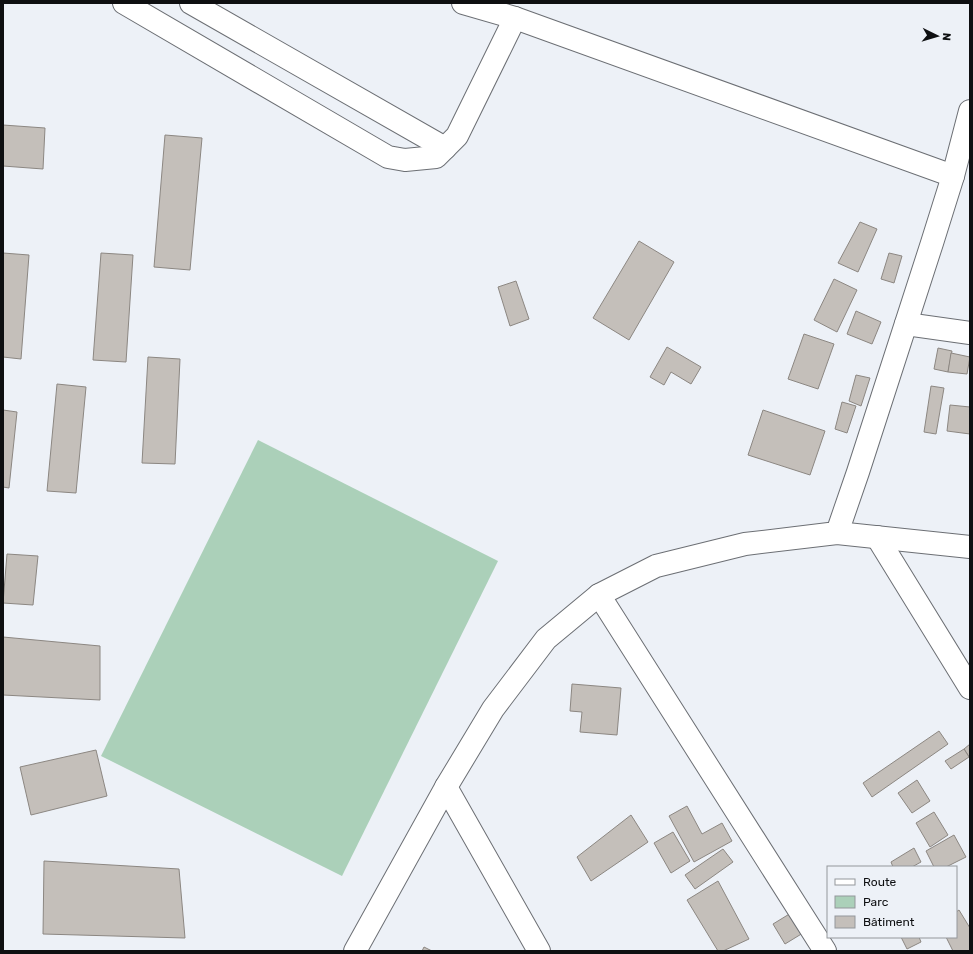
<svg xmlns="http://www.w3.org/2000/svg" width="973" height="954" font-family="Rubik,sans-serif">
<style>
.green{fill:#abd0b9}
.building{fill:#c4bfba;stroke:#8c8782}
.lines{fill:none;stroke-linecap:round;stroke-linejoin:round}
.minor-casing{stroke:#6c6f74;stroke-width:24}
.minor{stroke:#fff;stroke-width:22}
</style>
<rect width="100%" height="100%" fill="#edf1f7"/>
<!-- green -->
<path class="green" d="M258 440 498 561 342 876 101 756Z"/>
<!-- building -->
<g class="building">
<path d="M3 125 45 128 43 169 3 166Z"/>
<path d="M165 135 202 138 190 270 154 267Z"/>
<path d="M860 222 877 229 858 272 838 263Z"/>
<path d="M639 241 674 262 629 340 593 318Z"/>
<path d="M3 253 29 255 21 359 3 357Z"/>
<path d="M101 253 133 255 126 362 93 360Z"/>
<path d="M889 253 902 256 894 283 881 279Z"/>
<path d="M834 279 857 290 837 332 814 320Z"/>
<path d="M516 281 529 319 510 326 498 287Z"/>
<path d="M856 311 881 322 872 344 847 334Z"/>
<path d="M804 334 834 344 818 389 788 379Z"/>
<path d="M667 347 701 367 691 384 671 372 664 385 650 377Z"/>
<path d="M938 348 952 351 948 372 934 369Z"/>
<path d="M951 353 970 357 967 374 948 372Z"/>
<path d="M148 357 180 359 175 464 142 463Z"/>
<path d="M856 375 870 378 861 406 849 401Z"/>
<path d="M57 384 86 387 76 493 47 491Z"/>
<path d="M931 386 944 388 936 434 924 432Z"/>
<path d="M842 402 856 406 847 433 835 429Z"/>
<path d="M950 405 970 407V434L947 431Z"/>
<path d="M3 410 17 412 9 488 3 487Z"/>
<path d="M763 410 825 431 810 475 748 455Z"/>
<path d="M7 554 38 556 33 605 3 603Z"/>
<path d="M3 637 100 646V700L3 695Z"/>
<path d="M572 684 621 688 617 735 580 732 582 712 570 711Z"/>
<path d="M939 731 948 744 872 797 863 783Z"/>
<path d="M970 744V758L964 749Z"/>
<path d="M964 749 969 757 951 769 945 761Z"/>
<path d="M96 750 107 796 31 815 20 767Z"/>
<path d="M917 780 930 801 912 813 898 793Z"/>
<path d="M687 806 702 834 722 823 732 841 694 862 669 816Z"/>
<path d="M934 812 948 835 930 847 916 823Z"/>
<path d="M631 815 648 842 591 881 577 857Z"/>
<path d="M673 832 690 861 671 873 654 843Z"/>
<path d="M954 835 966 857 946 867H934L926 851Z"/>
<path d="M914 848 921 862 912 867H893L891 862Z"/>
<path d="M723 849 733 862 695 889 685 875Z"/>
<path d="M44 861 179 869 185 938 43 934Z"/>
<path d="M718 881 749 939 723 951H718L687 900Z"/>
<path d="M959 910 970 928V951H953L946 937H956V912Z"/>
<path d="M791 913 803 933 785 944 773 924Z"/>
<path d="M901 937H919L921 942 907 949Z"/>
<path d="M424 947 432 951H422Z"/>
</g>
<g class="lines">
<defs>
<g id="minor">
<path d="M124 3 388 157 405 160 436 157 457 136 515 18"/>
<path d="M191 3 445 148"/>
<path d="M463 3 515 18 953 176"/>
<path d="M906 324 970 333"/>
<path d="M837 533 970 547"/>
<path d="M877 537 970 688"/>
<path d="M599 595 825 951"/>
<path d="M446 787 539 951"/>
<path d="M355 951 446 787 493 709 546 639 599 595 656 566 745 544 837 533 858 472 932 243 953 176 970 111"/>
</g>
</defs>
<!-- minor casing -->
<use href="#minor" class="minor-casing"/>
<!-- minor -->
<use href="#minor" class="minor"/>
</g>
<!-- border -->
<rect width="973" height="954" fill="none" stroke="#0e0f11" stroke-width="8"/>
<!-- legend -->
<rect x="827" y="866" width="130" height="72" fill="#edf1f7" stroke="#94979b"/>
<rect x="835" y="879" width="20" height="6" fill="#ffffff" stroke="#94979b"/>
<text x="863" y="886" font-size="12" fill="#0e0f11">Route</text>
<rect x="835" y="896" width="20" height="12" fill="#abd0b9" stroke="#94979b"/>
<text x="863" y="906" font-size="12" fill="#0e0f11">Parc</text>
<rect x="835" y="916" width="20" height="12" fill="#c4bfba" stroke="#94979b"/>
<text x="863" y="926" font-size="12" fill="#0e0f11">Bâtiment</text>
<!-- north arrow -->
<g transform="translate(937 36) rotate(95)" stroke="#edf1f7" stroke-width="3" paint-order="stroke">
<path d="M0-3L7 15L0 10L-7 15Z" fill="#0e0f11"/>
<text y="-6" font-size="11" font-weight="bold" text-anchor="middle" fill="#0e0f11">N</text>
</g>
</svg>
